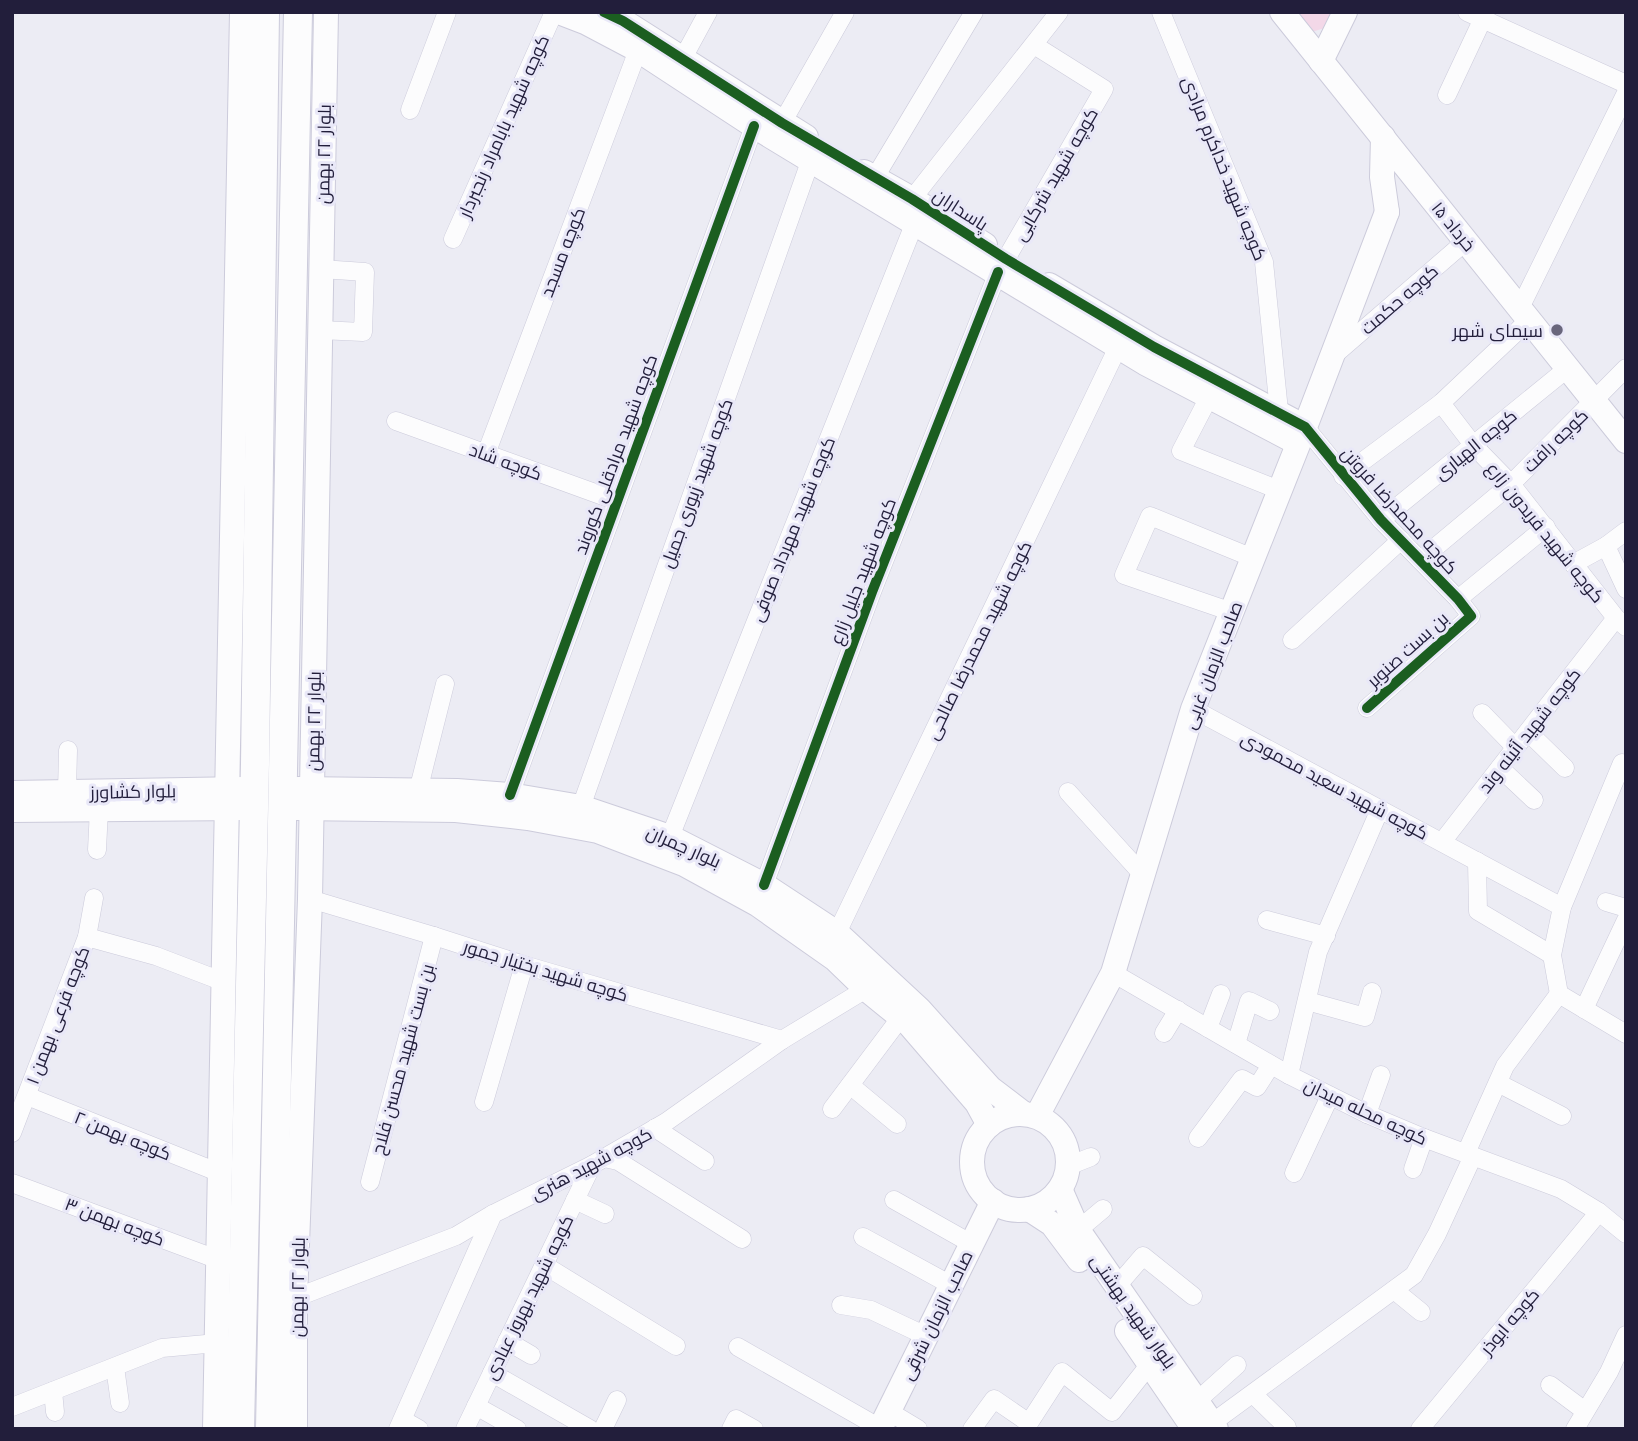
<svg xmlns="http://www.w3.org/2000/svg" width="1638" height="1441" font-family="'Noto Sans',Cairo,sans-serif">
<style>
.green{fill:#f3d8e8}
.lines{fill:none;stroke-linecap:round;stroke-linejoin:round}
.street-casing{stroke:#cccbdb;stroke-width:19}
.secondary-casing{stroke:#cccbdb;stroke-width:26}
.primary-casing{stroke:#cccbdb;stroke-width:30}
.street{stroke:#fcfcfd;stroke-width:18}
.secondary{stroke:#fcfcfd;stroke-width:24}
.primary{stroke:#fcfcfd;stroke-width:28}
.cycleway-casing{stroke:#e9e8f8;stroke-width:15}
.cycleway{stroke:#1b5e20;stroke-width:10}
.poi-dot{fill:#69667c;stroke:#e9e8f8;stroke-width:2.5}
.labels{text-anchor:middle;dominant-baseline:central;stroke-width:6;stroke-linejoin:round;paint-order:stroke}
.street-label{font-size:18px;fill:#221e3b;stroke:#e9e8f8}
.poi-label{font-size:18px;fill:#221e3b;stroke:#e9e8f8;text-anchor:end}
</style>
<rect width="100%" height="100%" fill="#ececf4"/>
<!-- green -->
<path class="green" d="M1292 12H1339L1325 28 1308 33Z"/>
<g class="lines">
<defs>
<g id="street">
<path d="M1161 12 1264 262 1279 411"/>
<path d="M1467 12 1626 84"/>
<path d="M683 58 708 12"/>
<path d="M1447 95 1486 12"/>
<path d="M410 110 447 12"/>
<path d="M782 123 845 12"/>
<path d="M874 179 974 12"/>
<path d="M912 199 1059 12"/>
<path d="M453 239 554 12"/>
<path d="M1006 259 1104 89 1034 45"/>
<path d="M1520 308 1626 93"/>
<path d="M320 330 363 332 365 272 321 269"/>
<path d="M1333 356 1466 241"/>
<path d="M1209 397 1181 451 1279 490"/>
<path d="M1441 403 1474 446 1511 484 1616 618 1626 627"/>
<path d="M396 421 617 501"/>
<path d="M1305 427 1381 520 1458 599 1471 616 1367 708"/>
<path d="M486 454 638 50"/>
<path d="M1343 476 1441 403 1529 320"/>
<path d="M1381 520 1568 368"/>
<path d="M1606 546 1626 589"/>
<path d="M1420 560 1511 484 1626 368"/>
<path d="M1573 564 1606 546 1626 531"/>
<path d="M1458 599 1546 527"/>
<path d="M1232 612 1124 575 1150 516 1253 558"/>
<path d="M1292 640 1401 540"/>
<path d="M1193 709 1562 907"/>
<path d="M1482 713 1515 747"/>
<path d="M1528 732 1565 768"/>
<path d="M1622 763 1562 907 1552 955 1559 994 1626 1034"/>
<path d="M1500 768 1534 800"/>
<path d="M418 791 445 684"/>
<path d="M67 792 68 750"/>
<path d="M1068 792 1143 875"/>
<path d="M510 795 754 126"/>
<path d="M581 807 811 159"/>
<path d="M670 837 915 222"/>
<path d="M1442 842 1616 618"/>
<path d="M97 850 99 809"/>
<path d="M1477 861 1478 911 1552 955"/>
<path d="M764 885 872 592 998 272"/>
<path d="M310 899 434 936 524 965 782 1040"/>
<path d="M1606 902 1626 908"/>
<path d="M1267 920 1326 936"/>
<path d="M837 933 1118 347"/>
<path d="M87 937 156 956 224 982"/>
<path d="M1113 973 1289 1075 1367 1114 1424 1138 1561 1189 1599 1212 1626 1234"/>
<path d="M1307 1001 1365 1017 1372 992"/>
<path d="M1584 1009 1626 920"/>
<path d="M1208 1028 1221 994"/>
<path d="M1164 1033 1178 1010"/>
<path d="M1236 1044 1249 1001 1270 1011"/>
<path d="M1289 1075 1318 952 1380 809"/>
<path d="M1498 1083 1562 1116"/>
<path d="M850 1085 897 1124"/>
<path d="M27 1096 220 1173"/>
<path d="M484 1102 524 965"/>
<path d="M832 1109 901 1017"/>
<path d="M1367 1114 1381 1075"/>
<path d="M655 1128 705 1161"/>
<path d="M12 1133 87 937 94 898"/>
<path d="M1198 1138 1242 1079 1257 1087 1271 1065"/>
<path d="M1466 1153 1505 1066 1559 994"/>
<path d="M604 1158 618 1161 742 1239"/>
<path d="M1068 1166 1091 1157"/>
<path d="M1413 1169 1424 1138"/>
<path d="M1294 1173 1330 1096"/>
<path d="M370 1182 434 936"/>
<path d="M12 1183 219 1260"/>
<path d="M575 1200 605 1214"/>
<path d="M894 1200 972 1244"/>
<path d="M1078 1230 1103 1209"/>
<path d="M863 1237 951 1285"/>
<path d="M544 1265 676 1346"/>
<path d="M1117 1286 1143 1256 1193 1296"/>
<path d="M1394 1290 1421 1312"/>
<path d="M295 1298 456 1236 493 1214 592 1165 666 1122 782 1040 866 989"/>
<path d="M841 1305 871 1310 926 1336"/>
<path d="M507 1341 531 1355"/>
<path d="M738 1347 880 1428"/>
<path d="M115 1367 120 1403"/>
<path d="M492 1373 590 1429"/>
<path d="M1550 1385 1585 1411"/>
<path d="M53 1391 55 1412"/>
<path d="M1253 1394 1287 1427"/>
<path d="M1197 1401 1237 1365"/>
<path d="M476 1406 517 1429"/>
<path d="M12 1407 162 1348 217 1343"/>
<path d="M888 1411 918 1429"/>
<path d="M403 1420 419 1429"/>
<path d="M1212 1423 1414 1275 1437 1234 1473 1156"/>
<path d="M398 1429 493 1214"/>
<path d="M465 1429 592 1165"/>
<path d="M603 1429 617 1400"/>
<path d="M731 1429 736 1419 754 1429"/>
<path d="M972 1429 994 1399 1029 1423 1062 1372 1112 1412 1150 1364"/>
<path d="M1420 1429 1599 1212"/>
<path d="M1575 1429 1609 1372 1626 1335"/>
</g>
<g id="secondary">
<path d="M559 12 585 22 638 50 754 126 1145 363 1298 443"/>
<path d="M604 12 623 21 806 137"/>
<path d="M1282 12 1626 441"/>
<path d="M1321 61 1345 12"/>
<path d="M1383 137 1382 177 1387 212"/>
<path d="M864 172 912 199 985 245"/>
<path d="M1049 285 1154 347 1305 427"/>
<path d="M298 789 457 791 510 795 581 807 670 837 764 885 837 933 919 1009 990 1088 1024 1114"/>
<path d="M12 793 244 789"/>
<path d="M296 808 456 810 528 818 598 831 684 864 757 904 835 959 866 989 908 1023 977 1103 989 1125"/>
<path d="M12 810 243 808"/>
<circle cx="1020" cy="1162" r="48"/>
<path d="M1037 1116 1113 973 1193 709 1305 427 1387 212"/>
<path d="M1060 1189 1078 1230 1216 1429"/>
<path d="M1029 1209 1052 1224 1079 1260"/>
<path d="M1127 1331 1194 1429"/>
<path d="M215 1429 242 12"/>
<path d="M295 1429V1298L310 899 326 12"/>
<path d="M880 1429 993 1201"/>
</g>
<g id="primary">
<path d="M240 1429 255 764 265 12"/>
<path d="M270 1429 298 12"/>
</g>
</defs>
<!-- street casing -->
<use href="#street" class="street-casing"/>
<!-- secondary casing -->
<use href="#secondary" class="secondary-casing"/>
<!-- primary casing -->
<use href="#primary" class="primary-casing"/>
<!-- street -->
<use href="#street" class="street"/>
<!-- secondary -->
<use href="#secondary" class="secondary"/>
<!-- primary -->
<use href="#primary" class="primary"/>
<defs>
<g id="cycleway">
<path d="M604 12 623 21 782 123 912 199 1006 259 1154 347 1305 427 1381 520 1458 599 1471 616 1367 708"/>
<path d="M510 795 754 126"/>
<path d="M764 885 872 592 998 272"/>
</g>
</defs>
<!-- cycleway casing -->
<use href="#cycleway" class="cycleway-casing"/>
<!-- cycleway -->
<use href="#cycleway" class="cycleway"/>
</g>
<!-- markers -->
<circle class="poi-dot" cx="1557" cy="330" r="7"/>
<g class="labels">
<!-- street labels -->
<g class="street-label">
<text transform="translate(503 126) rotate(-66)">کوچه شهید بابامراد رنجبردار</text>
<text transform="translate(323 154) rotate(-89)">بلوار ۲۲ بهمن</text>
<text transform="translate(1225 168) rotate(68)">کوچه شهید خداکرم مرادی</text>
<text transform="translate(1055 174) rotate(-60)">کوچه شهید شرکایی</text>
<text transform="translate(961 209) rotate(33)">پاسداران</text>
<text transform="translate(1454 226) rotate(51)">۱۵ خرداد</text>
<text transform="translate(562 252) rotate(-69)">کوچه مسجد</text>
<text transform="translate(1399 299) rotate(-41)">کوچه حکمت</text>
<text transform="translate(1555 440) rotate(-44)">کوچه رافت</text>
<text transform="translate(1475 444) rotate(-39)">کوچه الهیاری</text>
<text transform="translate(615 454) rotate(-70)">کوچه شهید مرادقلی کوروند</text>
<text transform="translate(506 461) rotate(20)">کوچه شاد</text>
<text transform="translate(696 483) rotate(-70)">کوچه شهید زیوری جمیل</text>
<text transform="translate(1400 510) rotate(48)">کوچه محمدرضا فروتن</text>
<text transform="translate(792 529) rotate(-68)">کوچه شهید مهرداد صوفی</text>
<text transform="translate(1546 532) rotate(51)">کوچه شهید فریدون زارع</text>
<text transform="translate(862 571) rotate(-69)">کوچه شهید جلیل زارع</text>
<text transform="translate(978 640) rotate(-64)">کوچه شهید محمدرضا صالحی</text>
<text transform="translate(1407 649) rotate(-42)">بن بست صنوبر</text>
<text transform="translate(1212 665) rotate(-69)">صاحب الزمان غربی</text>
<text transform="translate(313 721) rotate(-89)">بلوار ۲۲ بهمن</text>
<text transform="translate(1529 730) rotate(-52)">کوچه شهید آئینه وند</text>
<text transform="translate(1335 785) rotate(28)">کوچه شهید سعید محمودی</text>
<text transform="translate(133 791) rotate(-1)">بلوار کشاورز</text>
<text transform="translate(684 846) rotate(24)">بلوار چمران</text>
<text transform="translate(546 970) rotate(17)">کوچه شهید بختیار جمور</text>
<text transform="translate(57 1015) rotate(-69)">کوچه فرعی بهمن ۱</text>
<text transform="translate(402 1059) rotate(-75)">بن بست شهید محسن فلاح</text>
<text transform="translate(1366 1111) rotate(25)">کوچه محله میدان</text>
<text transform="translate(123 1135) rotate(22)">کوچه بهمن ۲</text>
<text transform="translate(591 1163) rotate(-28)">کوچه شهید هنری</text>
<text transform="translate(115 1221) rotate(21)">کوچه بهمن ۳</text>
<text transform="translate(297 1287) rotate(-89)">بلوار ۲۲ بهمن</text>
<text transform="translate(528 1297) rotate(-64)">کوچه شهید بهروز عبادی</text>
<text transform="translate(1134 1311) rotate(55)">بلوار شهید بهشتی</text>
<text transform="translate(936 1315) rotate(-64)">صاحب الزمان شرقی</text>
<text transform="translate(1509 1321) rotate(-50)">کوچه ابوذر</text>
</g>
<!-- poi labels -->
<g class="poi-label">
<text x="1543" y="330">سیمای شهر</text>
</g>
</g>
<!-- border -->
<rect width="1638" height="1441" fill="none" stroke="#221e3b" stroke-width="28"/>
</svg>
